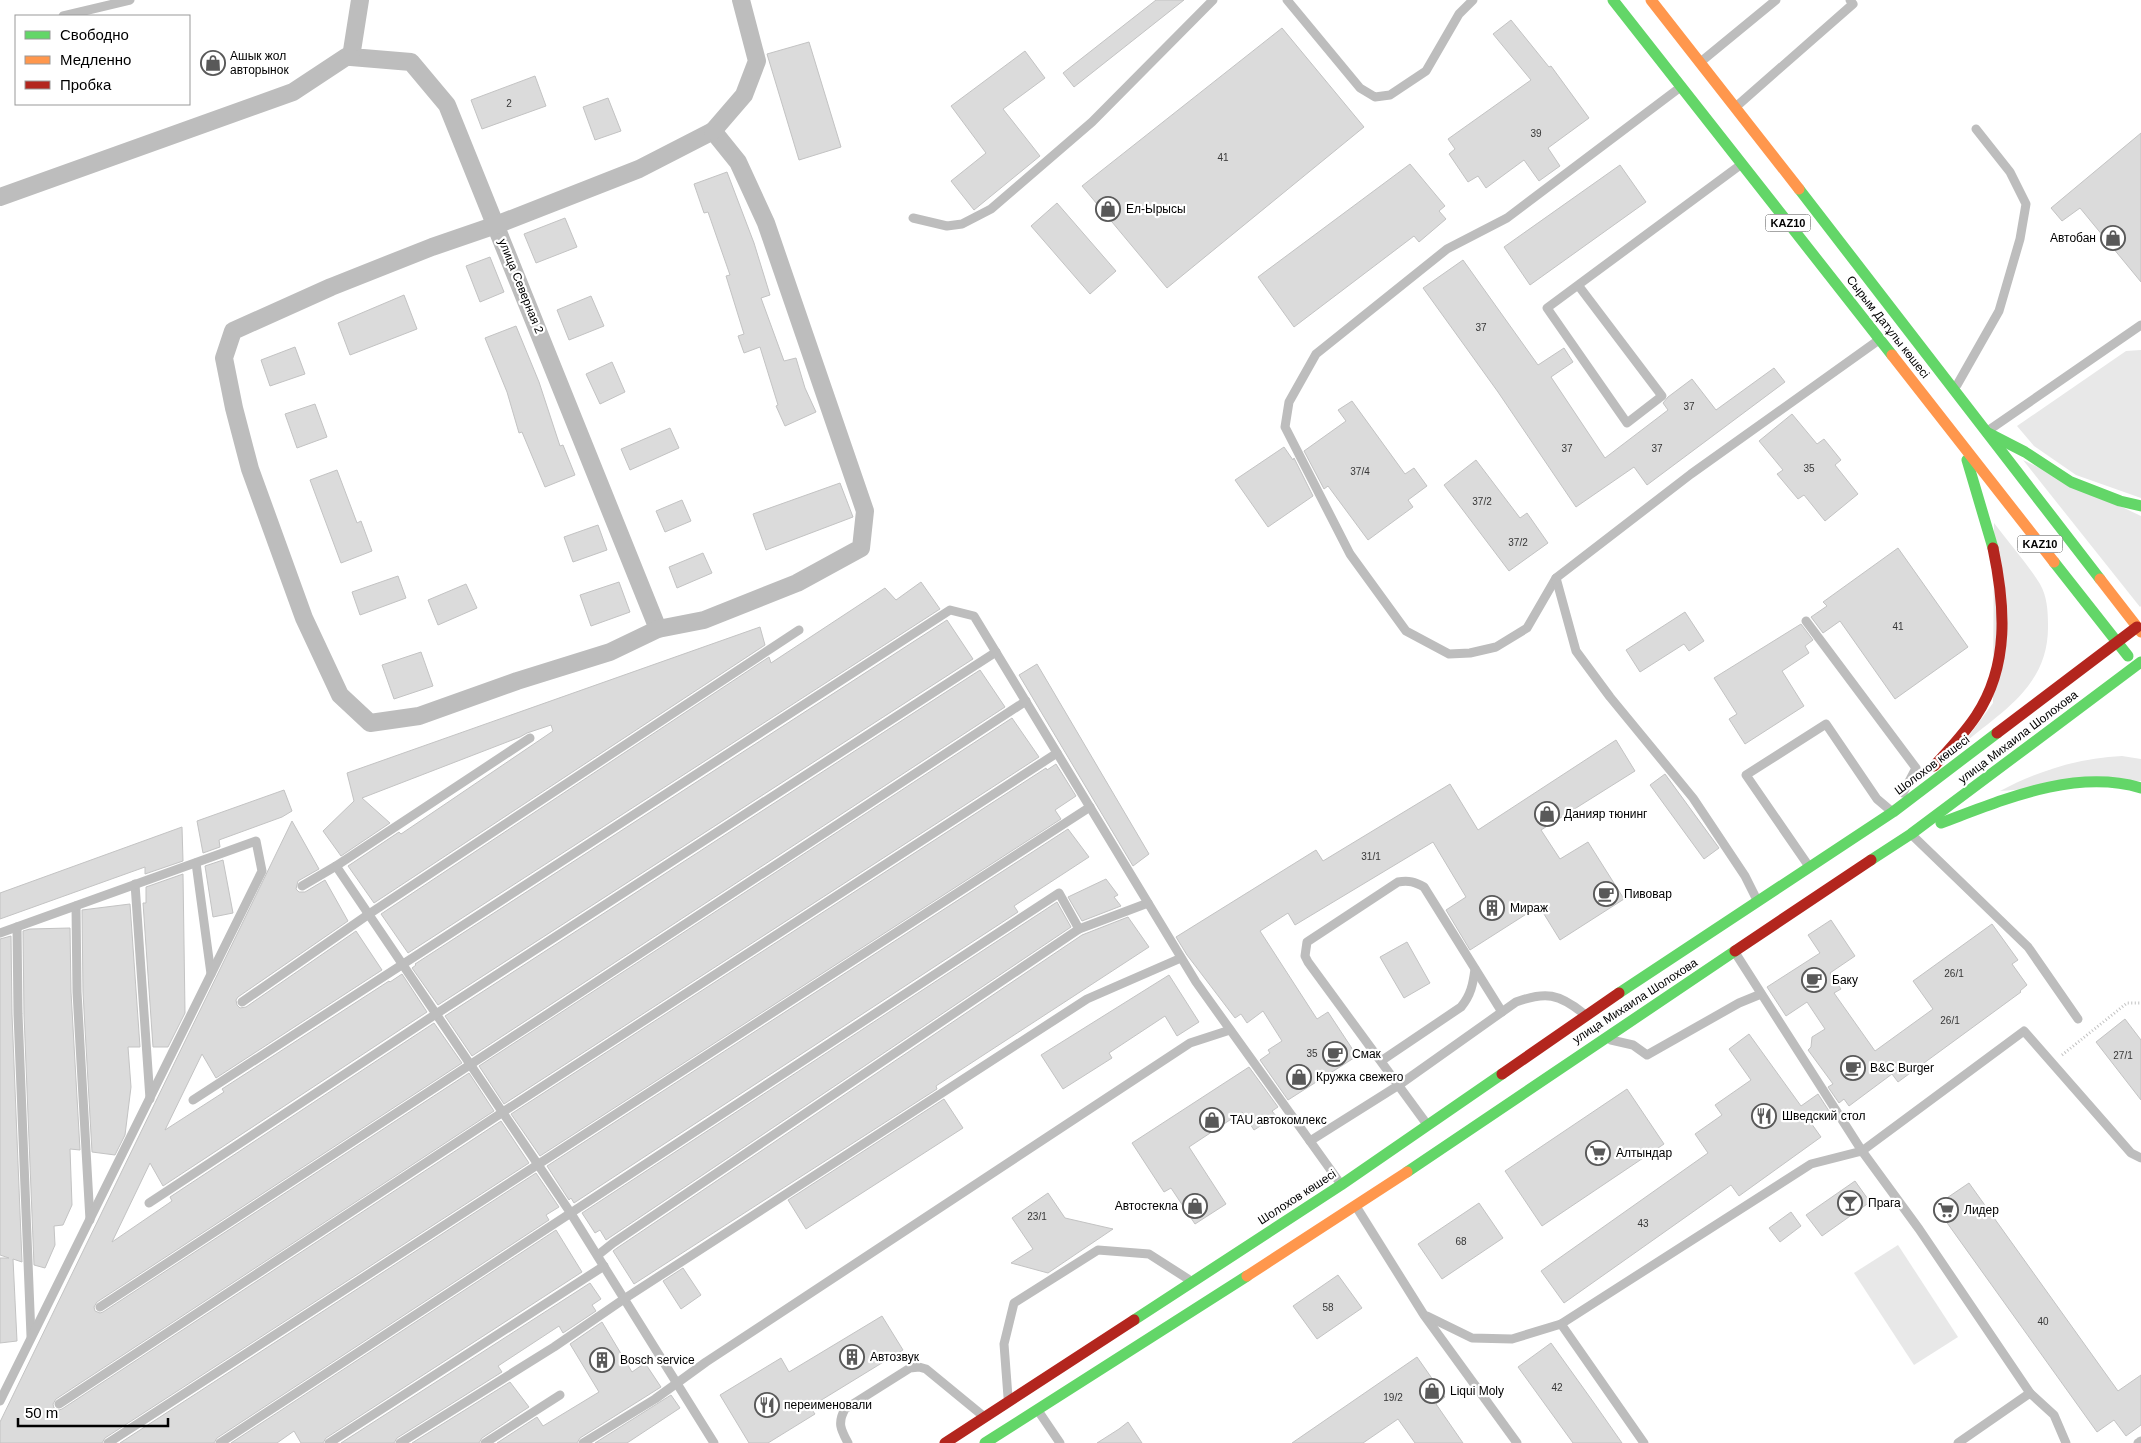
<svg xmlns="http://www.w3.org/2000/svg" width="2141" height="1443" font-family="Arial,sans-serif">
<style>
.green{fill:#e8e8e8}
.building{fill:#dbdbdb;stroke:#c3c3c3}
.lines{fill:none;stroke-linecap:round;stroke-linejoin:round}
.path{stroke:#c2c2c2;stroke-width:3;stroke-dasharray:1 2.5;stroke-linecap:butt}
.lane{stroke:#bdbdbd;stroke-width:9}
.street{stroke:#bdbdbd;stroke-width:18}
.fast{stroke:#63d668;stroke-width:11}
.slow{stroke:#ff974d;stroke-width:11}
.jam{stroke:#b3261e;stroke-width:11}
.labels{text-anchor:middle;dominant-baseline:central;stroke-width:4.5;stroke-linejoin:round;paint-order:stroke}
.number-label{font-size:10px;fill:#373737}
.shield{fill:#fff;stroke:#4c4c4c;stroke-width:1}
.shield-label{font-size:11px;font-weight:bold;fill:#000}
.poi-label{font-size:12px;fill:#000;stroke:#fff;text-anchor:start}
.street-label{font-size:12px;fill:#000;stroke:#fff}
</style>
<rect width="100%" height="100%" fill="#fff"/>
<!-- green -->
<g class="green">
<path d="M2141 350V498L2076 475 2034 446 2017 426 2126 351Z"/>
<path d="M2023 460 2141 516V606L2140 607Z"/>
<path d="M1994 523C2009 543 2027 563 2040 584 2047 596 2048 611 2048 625 2049 685 2004 710 1963 744L1993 703Z"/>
<path d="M2122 756 2141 759V781L2000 791C2038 771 2078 758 2122 756Z"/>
<path d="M1898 1245 1958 1337 1914 1365 1854 1273Z"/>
</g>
<!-- building -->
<g class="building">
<path d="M1156 0H1184L1074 87 1063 73Z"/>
<path d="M1511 20 1549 67 1551 66 1589 118 1548 148 1560 166 1539 181 1524 160 1486 188 1478 176 1468 182 1449 154 1455 149 1448 139 1531 80 1493 34Z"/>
<path d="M1282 28 1364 127 1167 288 1082 186Z"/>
<path d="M809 42 841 147 799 160 767 54Z"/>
<path d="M1025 51 1045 78 1003 109 1040 156 974 210 951 181 986 153 951 106Z"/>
<path d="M535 76 546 106 482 129 471 100Z"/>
<path d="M608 98 621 131 595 140 583 107Z"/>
<path d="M2141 133V282L2080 208 2062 221 2051 208Z"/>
<path d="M1410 164 1445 206 1439 211 1446 219 1419 242 1414 236 1294 327 1258 277Z"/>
<path d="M1620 165 1646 202 1530 285 1504 247Z"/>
<path d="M727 172 754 243 770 295 761 298 784 361 796 358 805 388 816 412 785 426 776 406 778 405 760 347 744 353 738 336 744 334 726 276 730 275 708 212 704 213 694 184Z"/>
<path d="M1057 203 1116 271 1090 294 1031 226Z"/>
<path d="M565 218 577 247 536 263 524 234Z"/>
<path d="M490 257 504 292 480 302 466 266Z"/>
<path d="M1463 260 1538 365 1564 348 1573 362 1551 377 1605 458 1668 410 1663 403 1668 397 1692 379 1716 410 1774 368 1785 382 1647 485 1634 467 1576 507 1498 392 1423 288Z"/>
<path d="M404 295 417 329 350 355 338 323Z"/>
<path d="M591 296 604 326 569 340 557 310Z"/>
<path d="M516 326 539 382 560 446 563 445 575 475 545 487 522 432 519 433 507 392 485 338Z"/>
<path d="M295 347 305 374 270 386 261 360Z"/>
<path d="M612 362 625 392 600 404 586 374Z"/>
<path d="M1352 401 1405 474 1414 468 1427 486 1408 500 1413 507 1368 540 1328 486 1324 489 1304 451 1346 421 1338 410Z"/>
<path d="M315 404 327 437 297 448 285 414Z"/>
<path d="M1792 414 1817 444 1824 439 1841 460 1835 465 1858 494 1825 521 1804 495 1798 499 1777 474 1783 470 1759 441Z"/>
<path d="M670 428 679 448 630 470 621 449Z"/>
<path d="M1284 447 1293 460 1294 458 1313 496 1268 527 1235 480Z"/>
<path d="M1476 460 1520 518 1527 513 1548 543 1509 571 1444 485Z"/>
<path d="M337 470 357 523 361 521 372 551 341 563 310 480Z"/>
<path d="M840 483 853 517 766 550 753 514Z"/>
<path d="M682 500 691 521 665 532 656 511Z"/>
<path d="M598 525 607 550 573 562 564 537Z"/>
<path d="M1898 548 1968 647 1895 699 1840 621 1823 633 1811 617 1827 606 1823 602Z"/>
<path d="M703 553 712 573 677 588 669 567Z"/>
<path d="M398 576 406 598 360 615 352 592Z"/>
<path d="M619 582 630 612 591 626 580 595Z"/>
<path d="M921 582 940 609 408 953 381 914 769 657 771 663 885 588 896 600Z"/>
<path d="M466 584 477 608 438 625 428 600Z"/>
<path d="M1685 612 1704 641 1689 651 1684 644 1640 672 1626 650Z"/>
<path d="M947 620 973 659 438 1005 412 968 416 965 415 964Z"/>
<path d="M1801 624 1813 640 1805 646 1809 653 1782 671 1804 706 1745 744 1729 719 1737 714 1714 678Z"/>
<path d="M760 627 765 645 374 903 348 866 399 832 401 834 553 731 551 725 527 733 520 737 362 798 390 823 341 856 323 831 354 801 347 773Z"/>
<path d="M421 652 433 686 394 699 382 665Z"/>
<path d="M1037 664 1149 854 1133 866 1019 675Z"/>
<path d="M980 670 1005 707 472 1056 445 1016Z"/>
<path d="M1012 718 1039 757 504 1104 479 1066Z"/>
<path d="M1616 740 1635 771 1541 830 1560 859 1588 842 1624 899 1560 940 1539 906 1470 950 1446 910 1466 897 1433 842 1295 925 1288 913 1260 931 1317 1019 1328 1012 1357 1056 1288 1100 1260 1060 1270 1053 1268 1050 1282 1041 1263 1011 1247 1023 1241 1014 1235 1018 1187 955 1176 937 1316 850 1323 861 1450 784 1478 830Z"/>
<path d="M1056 764 1076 796 1055 810 1061 819 540 1156 511 1114 1046 768 1047 770Z"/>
<path d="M1665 774 1719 848 1704 859 1650 785Z"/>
<path d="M284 790 292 811 282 817 219 840 220 847 203 853 197 821Z"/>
<path d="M292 821 319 869 298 881 296 889 299 892H305L325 880 348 921 238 997 236 1000 237 1005 240 1008 246 1007 356 931 382 970 216 1078 202 1054 165 1130 224 1092 222 1089 389 981 390 982 402 974 427 1012 163 1186 150 1163 112 1242 172 1201 170 1197 434 1023 462 1063 97 1302 94 1307 95 1311 100 1313 103 1312 469 1073 494 1111 56 1399 53 1404 54 1408 59 1410 62 1409 501 1121 529 1163 105 1438 102 1443H0V1422Z"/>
<path d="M182 827 183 861 145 874V867L0 919V893Z"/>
<path d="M1068 829 1089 857 1014 906 1018 912 574 1203 571 1198 569 1200 547 1166Z"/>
<path d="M223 860 233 913 213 917 205 866Z"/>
<path d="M183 874 185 1013 168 1047H153L143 903H146V887Z"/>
<path d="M1106 879 1118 895 1114 897 1121 906 1082 921 1068 897Z"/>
<path d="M1057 902 1071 927 606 1240 600 1230 595 1233 582 1213Z"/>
<path d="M130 904 140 1047H128L131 1087 125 1135 115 1155 92 1152 83 992 82 910Z"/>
<path d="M1128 917 1149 947 936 1086 937 1089 634 1284 613 1251 617 1248 1082 935Z"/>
<path d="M1831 920 1855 956 1830 973 1841 989 1834 993 1875 1051 1933 1009 1913 981 1992 924 2018 960 2012 964 2027 985 2020 991 2021 992 1898 1082 1892 1074 1849 1106 1844 1099 1839 1103 1828 1087 1833 1084 1808 1050 1811 1047 1812 1037 1825 1029 1807 1002 1786 1016 1767 987 1820 953 1808 935Z"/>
<path d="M70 928 71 992 80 1150 70 1149 72 1205 63 1225 54 1226 55 1245 45 1268 34 1265 24 1014 23 931 30 929Z"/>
<path d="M11 936 12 1014 22 1262 13 1259 17 1341 0 1343V1258H9L0 1255V939Z"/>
<path d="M1407 942 1430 983 1404 998 1380 957Z"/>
<path d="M1169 975 1199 1022 1177 1036 1165 1016 1109 1053 1112 1058 1063 1089 1041 1055Z"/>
<path d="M2125 1019 2141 1040V1100L2096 1042Z"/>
<path d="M1749 1034 1801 1106 1818 1094 1829 1111 1811 1123 1821 1137 1739 1196 1731 1185 1564 1303 1541 1271 1708 1153 1695 1134 1722 1115 1715 1105 1751 1080 1729 1049Z"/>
<path d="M1249 1067 1278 1107 1272 1111 1276 1116 1254 1130 1242 1112 1189 1147 1226 1204 1195 1224 1171 1188 1164 1192 1132 1143Z"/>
<path d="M1627 1089 1664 1144 1542 1226 1505 1171Z"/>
<path d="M944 1099 963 1128 806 1229 788 1200Z"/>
<path d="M536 1173 559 1207 546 1215 549 1220 217 1438 214 1443H120Z"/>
<path d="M1855 1181 1870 1202 1822 1236 1806 1215Z"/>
<path d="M1969 1183 2118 1391 2141 1375V1425L2126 1436 2114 1420 2097 1432 1935 1206Z"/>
<path d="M1048 1193 1065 1218 1113 1229 1048 1273 1011 1263 1033 1249 1012 1218Z"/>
<path d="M1479 1203 1503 1238 1442 1279 1418 1244Z"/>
<path d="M1791 1212 1801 1226 1780 1242 1769 1228Z"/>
<path d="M556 1230 582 1272 326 1438 323 1443H301L294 1431 277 1443H231Z"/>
<path d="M683 1268 701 1295 681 1309 663 1281Z"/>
<path d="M1338 1275 1362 1308 1317 1339 1293 1306Z"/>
<path d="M590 1283 601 1299 592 1305 596 1311 563 1333 559 1326 498 1366 502 1372 397 1438 394 1443H341Z"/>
<path d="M882 1316 903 1350 810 1407 815 1414 768 1443H749L720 1395 781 1358 789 1372Z"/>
<path d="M602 1322 632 1372 645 1363 661 1387 580 1438 577 1443H497L537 1417 543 1426 599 1392 570 1344Z"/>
<path d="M1551 1343 1594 1403 1622 1443H1573L1518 1367Z"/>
<path d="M1417 1357 1445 1397 1436 1404 1463 1443H1415L1398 1419 1363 1443H1292Z"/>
<path d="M510 1382 529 1407 482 1438 479 1443H412Z"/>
<path d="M671 1395 680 1408 627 1443H595Z"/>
<path d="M1128 1422 1142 1443H1097L1119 1429Z"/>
</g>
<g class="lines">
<!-- path -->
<path class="path" d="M2062 1055 2127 1003H2141"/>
<!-- lane -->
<g class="lane">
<path d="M1287 0 1360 88 1375 97 1390 95 1426 71 1459 14 1473 0"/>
<path d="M63 16 130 0"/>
<path d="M1703 60 1776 0"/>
<path d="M1738 105 1853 4 1850 0"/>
<path d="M913 218 947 226 962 224 991 209 1092 122 1213 0"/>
<path d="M1578 285 1662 396 1627 423 1547 308C1611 260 1675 213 1739 166"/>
<path d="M1957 385 1999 311 2020 239 2026 204 2010 172 1976 129"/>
<path d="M1989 430 2141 325"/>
<path d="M1556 578 1527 628 1496 647 1470 653 1449 654 1406 631 1350 554 1285 427 1289 402 1316 354 1447 249 1507 218 1678 89"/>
<path d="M1806 621 1916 768 1903 793"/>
<path d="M1913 836 2028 947 2078 1019"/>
<path d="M196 863 211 974"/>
<path d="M1808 865 1746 775 1826 724 1877 799 1890 810"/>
<path d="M336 866 570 1212 714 1443"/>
<path d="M135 884 150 1099"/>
<path d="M302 886 336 866 530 738"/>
<path d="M1756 898 1745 876 1693 798 1610 697 1576 651 1556 578 1691 474 1876 342"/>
<path d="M76 906 77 992 90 1220"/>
<path d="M17 927 18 1014 31 1336"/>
<path d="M0 933 256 841 262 871 0 1401"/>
<path d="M1736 954 1862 1151 2024 1031 2131 1153 2141 1158"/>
<path d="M242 1002 369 914 799 630"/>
<path d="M1611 1040 1633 1045 1647 1055 1739 1003 1761 994"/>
<path d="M1381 1061 1461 1007C1471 995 1473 984 1475 969"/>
<path d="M193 1100 950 610 974 616 1196 982 1340 1183"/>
<path d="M1426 1123 1308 962 1305 956 1307 942 1398 882C1409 880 1415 882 1424 887L1502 1012"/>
<path d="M1310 1141 1399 1085 1516 1002C1546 991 1559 994 1583 1013"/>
<path d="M149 1203 436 1014 996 652"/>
<path d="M1357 1208 1424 1315 1517 1443"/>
<path d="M598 1255 613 1243 1079 929"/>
<path d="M100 1307 1026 701"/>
<path d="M1427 1316 1472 1338 1512 1339 1561 1324 1811 1164 1862 1151 1919 1229 2030 1393"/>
<path d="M1561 1324 1644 1443"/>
<path d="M1008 1397 1004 1344 1014 1303 1098 1250 1149 1254 1188 1279"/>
<path d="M59 1404 503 1112 1057 753"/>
<path d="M1039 1412 1060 1443"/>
<path d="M108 1443 1090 807"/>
<path d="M220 1443 1059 893 1079 929 1148 903"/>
<path d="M329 1443 604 1266"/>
<path d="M400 1443 554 1347 624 1299 1087 999 1181 958"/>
<path d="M485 1443 560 1395"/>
<path d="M583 1443 655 1399 706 1362 1190 1043 1230 1030"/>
<path d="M848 1443C841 1430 837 1423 845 1409L910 1368 919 1367 926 1369 982 1415"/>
<path d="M1958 1443 2030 1393 2054 1415 2066 1443"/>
<path d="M2138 1443 2141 1441"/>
</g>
<!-- street -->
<g class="street">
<path d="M360 0 351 57 411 62 447 105 658 629"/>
<path d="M713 131 738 162 766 223 865 511 861 548 797 583 704 620 658 629 610 652 517 681 419 716 370 723 340 695 304 618 250 469 234 408 224 358 233 331 331 287 432 247 496 225 639 169Z"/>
<path d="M713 131 744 95 757 61 741 0"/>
<path d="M0 197 293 92 346 57H351"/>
</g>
<!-- fast -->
<g class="fast">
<path d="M1613 0 1892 355"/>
<path d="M1799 189 2100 579"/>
<path d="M1988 433 2025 452 2071 482 2120 501 2141 506"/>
<path d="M1967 460 1993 548"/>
<path d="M2054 562 2128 656"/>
<path d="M1941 823C2003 800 2075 768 2141 788"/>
<path d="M1871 860 1911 834 2141 662"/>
<path d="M1619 993 1893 812 1997 733"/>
<path d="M1407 1172 1735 951"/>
<path d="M1134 1320 1341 1185 1502 1074"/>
<path d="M985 1443 1247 1276"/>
</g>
<!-- slow -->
<g class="slow">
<path d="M1651 0 1799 189"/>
<path d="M1892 355 2054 562"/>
<path d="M2100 579 2141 632"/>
<path d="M1247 1276 1407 1172"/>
</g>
<!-- jam -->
<g class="jam">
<path d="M1997 733 2137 627"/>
<path d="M1934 766C1949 750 1964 734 1976 716 2010 665 2005 605 1993 548"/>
<path d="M1735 951 1871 860"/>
<path d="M1502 1074 1619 993"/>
<path d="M945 1443 1134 1320"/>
</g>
</g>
<!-- icons -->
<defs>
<symbol id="shop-ring" viewBox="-11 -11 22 22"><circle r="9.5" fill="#fff" stroke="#595959" stroke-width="1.5"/><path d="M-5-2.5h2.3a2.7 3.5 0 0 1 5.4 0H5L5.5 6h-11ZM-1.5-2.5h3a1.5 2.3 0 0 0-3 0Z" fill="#595959"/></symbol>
<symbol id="cafe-ring" viewBox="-11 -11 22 22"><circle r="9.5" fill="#fff" stroke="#595959" stroke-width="1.5"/><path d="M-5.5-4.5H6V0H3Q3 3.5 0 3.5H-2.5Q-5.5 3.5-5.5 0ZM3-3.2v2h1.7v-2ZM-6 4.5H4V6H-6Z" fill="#595959"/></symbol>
<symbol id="building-ring" viewBox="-11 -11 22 22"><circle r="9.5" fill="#fff" stroke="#595959" stroke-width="1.5"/><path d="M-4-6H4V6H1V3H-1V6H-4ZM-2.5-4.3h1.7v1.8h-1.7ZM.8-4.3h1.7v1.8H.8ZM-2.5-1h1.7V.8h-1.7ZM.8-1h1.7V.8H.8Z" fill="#595959"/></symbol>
<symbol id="restaurant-ring" viewBox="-11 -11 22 22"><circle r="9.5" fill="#fff" stroke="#595959" stroke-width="1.5"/><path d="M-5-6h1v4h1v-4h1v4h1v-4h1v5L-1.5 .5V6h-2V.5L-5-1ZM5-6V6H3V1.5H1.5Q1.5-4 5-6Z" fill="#595959"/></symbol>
<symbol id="supermarket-ring" viewBox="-11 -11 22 22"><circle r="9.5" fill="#fff" stroke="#595959" stroke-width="1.5"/><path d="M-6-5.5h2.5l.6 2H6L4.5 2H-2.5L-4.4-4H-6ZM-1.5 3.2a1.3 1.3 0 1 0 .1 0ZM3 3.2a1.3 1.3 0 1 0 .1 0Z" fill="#595959"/></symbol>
<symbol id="bar-ring" viewBox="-11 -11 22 22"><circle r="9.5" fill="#fff" stroke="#595959" stroke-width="1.5"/><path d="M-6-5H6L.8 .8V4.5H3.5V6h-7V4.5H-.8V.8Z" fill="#595959"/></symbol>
</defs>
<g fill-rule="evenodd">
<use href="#shop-ring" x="199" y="49" width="28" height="28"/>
<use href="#shop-ring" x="1094" y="195" width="28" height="28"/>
<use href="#shop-ring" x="2099" y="224" width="28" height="28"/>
<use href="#shop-ring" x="1533" y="800" width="28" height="28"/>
<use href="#cafe-ring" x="1592" y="880" width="28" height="28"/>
<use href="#building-ring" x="1478" y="894" width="28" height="28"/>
<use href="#cafe-ring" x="1800" y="966" width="28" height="28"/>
<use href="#cafe-ring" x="1321" y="1040" width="28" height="28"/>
<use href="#cafe-ring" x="1839" y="1054" width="28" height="28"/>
<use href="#shop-ring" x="1285" y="1063" width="28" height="28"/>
<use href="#restaurant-ring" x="1750" y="1102" width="28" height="28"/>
<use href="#shop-ring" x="1198" y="1106" width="28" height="28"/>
<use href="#supermarket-ring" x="1584" y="1139" width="28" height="28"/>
<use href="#bar-ring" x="1836" y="1189" width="28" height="28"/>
<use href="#shop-ring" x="1181" y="1192" width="28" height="28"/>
<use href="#supermarket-ring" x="1932" y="1196" width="28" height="28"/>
<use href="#building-ring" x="838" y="1343" width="28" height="28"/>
<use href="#building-ring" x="588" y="1346" width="28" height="28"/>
<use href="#shop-ring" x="1418" y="1377" width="28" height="28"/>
<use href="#restaurant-ring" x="753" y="1391" width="28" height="28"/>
</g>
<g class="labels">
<!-- number labels -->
<g class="number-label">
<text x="509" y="103">2</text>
<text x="1536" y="133">39</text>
<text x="1223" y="157">41</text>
<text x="1481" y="327">37</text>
<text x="1689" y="406">37</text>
<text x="1567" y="448">37</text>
<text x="1657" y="448">37</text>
<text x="1809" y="468">35</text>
<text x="1360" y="471">37/4</text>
<text x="1482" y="501">37/2</text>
<text x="1518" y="542">37/2</text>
<text x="1898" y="626">41</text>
<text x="1371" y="856">31/1</text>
<text x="1954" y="973">26/1</text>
<text x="1950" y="1020">26/1</text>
<text x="1312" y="1053">35</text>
<text x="2123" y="1055">27/1</text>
<text x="1037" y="1216">23/1</text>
<text x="1643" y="1223">43</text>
<text x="1461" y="1241">68</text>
<text x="1328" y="1307">58</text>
<text x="2043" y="1321">40</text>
<text x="1557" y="1387">42</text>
<text x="1393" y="1397">19/2</text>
</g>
<!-- shield labels -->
<g class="shield">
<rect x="1765.5" y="214.5" width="45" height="17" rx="4"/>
<rect x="2017.5" y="535.5" width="45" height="17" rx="4"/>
</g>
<g class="shield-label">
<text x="1788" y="223">KAZ10</text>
<text x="2040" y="544">KAZ10</text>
</g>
<!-- poi labels -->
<g class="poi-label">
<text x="230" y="56">Ашык жол<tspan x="230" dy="14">авторынок</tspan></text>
<text x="1126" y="209">Ел-Ырысы</text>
<text x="2096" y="238" text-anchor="end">Автобан</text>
<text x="1564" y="814">Данияр тюнинг</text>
<text x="1624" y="894">Пивовар</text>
<text x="1510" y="908">Мираж</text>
<text x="1832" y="980">Баку</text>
<text x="1352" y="1054">Смак</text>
<text x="1870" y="1068">B&amp;C Burger</text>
<text x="1316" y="1077">Кружка свежего</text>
<text x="1782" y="1116">Шведский стол</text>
<text x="1230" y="1120">TAU автокомлекс</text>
<text x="1616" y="1153">Алтындар</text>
<text x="1868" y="1203">Прага</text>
<text x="1178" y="1206" text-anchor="end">Автостекла</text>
<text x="1964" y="1210">Лидер</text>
<text x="870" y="1357">Автозвук</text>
<text x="620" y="1360">Bosch service</text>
<text x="1450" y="1391">Liqui Moly</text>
<text x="784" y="1405">переименовали</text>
</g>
<!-- street labels -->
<g class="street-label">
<text transform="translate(521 286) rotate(68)">улица Северная 2</text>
<text transform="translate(1888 327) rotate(52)">Сырым Датұлы көшесі</text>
<text transform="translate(2018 737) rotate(-37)">улица Михаила Шолохова</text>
<text transform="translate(1932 765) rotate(-37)">Шолохов көшесі</text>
<text transform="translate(1635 1001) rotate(-33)">улица Михаила Шолохова</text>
<text transform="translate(1297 1197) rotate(-33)">Шолохов көшесі</text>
</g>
</g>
<!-- legend -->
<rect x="15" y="15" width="175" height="90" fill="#ffffff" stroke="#999999"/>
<rect x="25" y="31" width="25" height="8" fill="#63d668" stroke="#999999"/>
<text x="60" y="40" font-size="15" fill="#000000">Свободно</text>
<rect x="25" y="56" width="25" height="8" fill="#ff974d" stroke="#999999"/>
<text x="60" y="65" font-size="15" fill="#000000">Медленно</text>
<rect x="25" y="81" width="25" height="8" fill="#b3261e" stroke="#999999"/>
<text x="60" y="90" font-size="15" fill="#000000">Пробка</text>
<!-- scale -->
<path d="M18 1418v8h150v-8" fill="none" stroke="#000000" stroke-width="2.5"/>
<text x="25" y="1418" font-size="15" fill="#000000" stroke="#ffffff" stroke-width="4" paint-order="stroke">50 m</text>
</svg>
